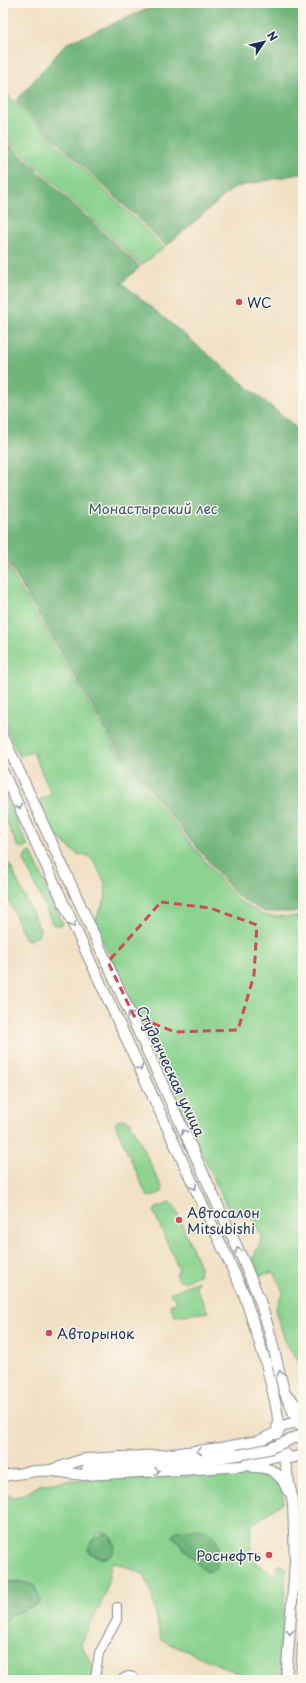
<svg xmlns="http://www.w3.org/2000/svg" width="306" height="1683" font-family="'Playpen Sans',sans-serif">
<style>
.green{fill:#8bd38f;stroke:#538176;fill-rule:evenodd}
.forest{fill:#70b57a;stroke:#46726c}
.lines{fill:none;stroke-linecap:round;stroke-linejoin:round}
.minor-casing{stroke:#868890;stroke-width:10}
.major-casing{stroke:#868890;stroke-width:12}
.minor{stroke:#fff;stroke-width:8}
.major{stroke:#fff;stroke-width:10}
.major-bridge-casing{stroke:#868890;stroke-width:12;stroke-linecap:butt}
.major-bridge{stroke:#fff;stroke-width:10}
.oneway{stroke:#8d97ae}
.marked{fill:none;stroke:#d1495b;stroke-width:3;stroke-dasharray:8 5;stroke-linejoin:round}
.poi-dot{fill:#d1495b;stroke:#fbf7ec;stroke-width:1.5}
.labels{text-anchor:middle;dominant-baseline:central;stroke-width:3;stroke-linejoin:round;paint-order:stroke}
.poi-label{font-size:14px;fill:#1b2f5e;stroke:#fbf7ec;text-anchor:start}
.park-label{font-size:14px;fill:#37586a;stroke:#fbf7ec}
.street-label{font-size:14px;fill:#1b2f5e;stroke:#fbf7ec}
</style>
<rect width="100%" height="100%" fill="#fbf7ec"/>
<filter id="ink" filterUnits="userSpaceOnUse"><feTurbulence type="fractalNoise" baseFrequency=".025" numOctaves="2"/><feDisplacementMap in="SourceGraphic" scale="8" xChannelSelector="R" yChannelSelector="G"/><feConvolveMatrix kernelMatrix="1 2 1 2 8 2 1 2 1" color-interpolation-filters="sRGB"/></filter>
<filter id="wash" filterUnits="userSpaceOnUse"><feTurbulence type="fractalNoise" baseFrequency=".012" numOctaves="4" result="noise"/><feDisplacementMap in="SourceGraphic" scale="16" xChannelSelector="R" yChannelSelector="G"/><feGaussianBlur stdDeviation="0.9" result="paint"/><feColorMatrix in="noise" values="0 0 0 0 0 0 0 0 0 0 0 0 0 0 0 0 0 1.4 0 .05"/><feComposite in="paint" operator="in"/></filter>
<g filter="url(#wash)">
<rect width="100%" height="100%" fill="#f1e0c3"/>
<!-- green -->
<g class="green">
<path d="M8 95 164 248 141 265 3 135V100Z"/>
<path d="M3 559 121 759 237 900 265 916 303 917V1397L299 1382 300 1372 298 1359 288 1349 275 1310 283 1292 274 1272 259 1275 253 1258 262 1238 253 1218 230 1213 95 925 96 918 106 898 105 883 94 861 87 855 77 854 55 835 49 826 39 800 51 794 33 752 19 756 3 720Z"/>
<path d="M3 793 28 846 21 848 17 845 3 814Z"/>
<path d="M31 852 63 924 62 925H53L24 860 26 853Z"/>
<path d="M6 862 10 865 40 930 38 936 29 940 25 938 3 887V863Z"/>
<path d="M123 1119 130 1121 162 1188V1192L150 1197 147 1196 115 1124 117 1121Z"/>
<path d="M169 1203 174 1205 200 1267 199 1275 184 1282 179 1281 176 1275 179 1270 154 1212 156 1208Z"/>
<path d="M198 1281 199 1283 195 1285 208 1312 175 1316 170 1305 177 1302 175 1296 172 1297 170 1293Z"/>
<path d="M245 1473C267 1475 280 1476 284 1502L251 1525V1559L275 1577 277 1566 281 1565 286 1569 279 1680H249V1678L161 1640 153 1600 145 1575 112 1561 105 1595 81 1643 94 1670 93 1678 90 1680H78L83 1676 77 1680H38V1676L37 1680H3V1674L7 1666 3 1662V1623L10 1615 37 1605 41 1601 34 1585 23 1582 3 1581V1493L14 1497 26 1494 39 1485 73 1480 209 1475ZM176 1531 207 1572C193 1561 186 1549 173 1537ZM100 1533H108L111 1536 115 1546 111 1556 103 1559 89 1553 87 1549 96 1535Z"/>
</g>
<!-- forest -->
<g class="forest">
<path d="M162 3H259L303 11V173L235 187 166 246 16 101 67 43Z"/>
<path d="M3 138 140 267 122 283 303 433V912H264L238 897 122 757 3 554Z"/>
<path d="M199 1529C224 1535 219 1550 216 1570L207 1572C193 1561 186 1549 173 1536L176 1531Z"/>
<path d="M108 1533 115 1546 111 1555 103 1558 89 1552C87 1542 99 1534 108 1533Z"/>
<path d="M3 1582 23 1583 34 1586 40 1601C28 1612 15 1608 3 1622Z"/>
</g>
</g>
<g filter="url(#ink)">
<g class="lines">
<defs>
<g id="minor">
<path d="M98 1680 95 1678 99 1653 117 1620V1607"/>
<path d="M120 1680 128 1676 133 1677"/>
</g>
<g id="major">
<path d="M3 736 243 1260 259 1298 269 1330 284 1391 298 1423 303 1424"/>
<path d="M3 772 244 1294 266 1363 276 1406 278 1418 277 1432 259 1441 220 1448 163 1455 84 1459 48 1471"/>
<path d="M290 1398 303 1413"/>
<path d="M277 1435C280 1425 288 1423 298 1423L302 1427"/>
<path d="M282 1452 291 1458 303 1455"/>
<path d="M253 1467C271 1467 281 1473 288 1491"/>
<path d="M87 1468 202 1460 238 1455"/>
<path d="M53 1471 84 1475 199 1469 241 1466 283 1454 293 1502 295 1562 286 1680"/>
<path d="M3 1476 36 1471 55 1470"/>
<path d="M301 1680 303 1644"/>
</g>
</defs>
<!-- minor casing -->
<use href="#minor" class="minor-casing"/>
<!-- major casing -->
<use href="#major" class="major-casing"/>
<!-- minor -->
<use href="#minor" class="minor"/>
<!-- major -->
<use href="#major" class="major"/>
<defs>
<path id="major-bridge" d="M238 1455 269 1449 303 1434"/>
</defs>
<!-- major-bridge casing -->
<use href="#major-bridge" class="major-bridge-casing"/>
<!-- major-bridge -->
<use href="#major-bridge" class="major-bridge"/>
</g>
<!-- one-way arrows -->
<defs><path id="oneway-chevron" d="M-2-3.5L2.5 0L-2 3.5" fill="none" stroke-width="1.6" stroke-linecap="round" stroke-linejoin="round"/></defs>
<g class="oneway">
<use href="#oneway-chevron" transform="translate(19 807) rotate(65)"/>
<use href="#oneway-chevron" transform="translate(73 925) rotate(65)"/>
<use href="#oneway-chevron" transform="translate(130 1014) rotate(-115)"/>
<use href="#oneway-chevron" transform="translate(140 1068) rotate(65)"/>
<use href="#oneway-chevron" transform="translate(184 1132) rotate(-115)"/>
<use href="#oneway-chevron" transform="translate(194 1187) rotate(65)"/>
<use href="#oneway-chevron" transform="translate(238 1250) rotate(-115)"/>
<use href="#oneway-chevron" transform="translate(280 1373) rotate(-104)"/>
<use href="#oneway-chevron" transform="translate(199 1451) rotate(172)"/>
<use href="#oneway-chevron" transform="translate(157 1471) rotate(-3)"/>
<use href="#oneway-chevron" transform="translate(290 1632) rotate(95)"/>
</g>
</g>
<!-- marked area -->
<path class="marked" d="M161 902 210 908 257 925 254 975 238 1030 175 1032 134 1016 108 962Z"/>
<!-- markers -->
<g class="poi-dot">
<circle cx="239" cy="302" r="4"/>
<circle cx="179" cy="1220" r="4"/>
<circle cx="49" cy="1333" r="4"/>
<circle cx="269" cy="1555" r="4"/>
</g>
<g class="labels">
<!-- poi labels -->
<g class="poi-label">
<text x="247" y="302">WC</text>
<text x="187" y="1212">Автосалон<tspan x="187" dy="16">Mitsubishi</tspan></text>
<text x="57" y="1333">Авторынок</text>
<text x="261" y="1555" text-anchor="end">Роснефть</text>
</g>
<!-- park labels -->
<g class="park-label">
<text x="153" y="508">Монастырский лес</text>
</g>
<!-- street labels -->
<g class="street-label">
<text transform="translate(171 1071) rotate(65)">Студенческая улица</text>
</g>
</g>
<!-- margin -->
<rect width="306" height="1683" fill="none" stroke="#fbf7ec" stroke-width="16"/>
<!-- north arrow -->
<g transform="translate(264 42) rotate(55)" stroke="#fbf7ec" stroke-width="3" paint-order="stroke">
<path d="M0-3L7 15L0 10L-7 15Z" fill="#1b2f5e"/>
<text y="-6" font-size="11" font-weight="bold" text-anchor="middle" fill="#1b2f5e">N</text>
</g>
</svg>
